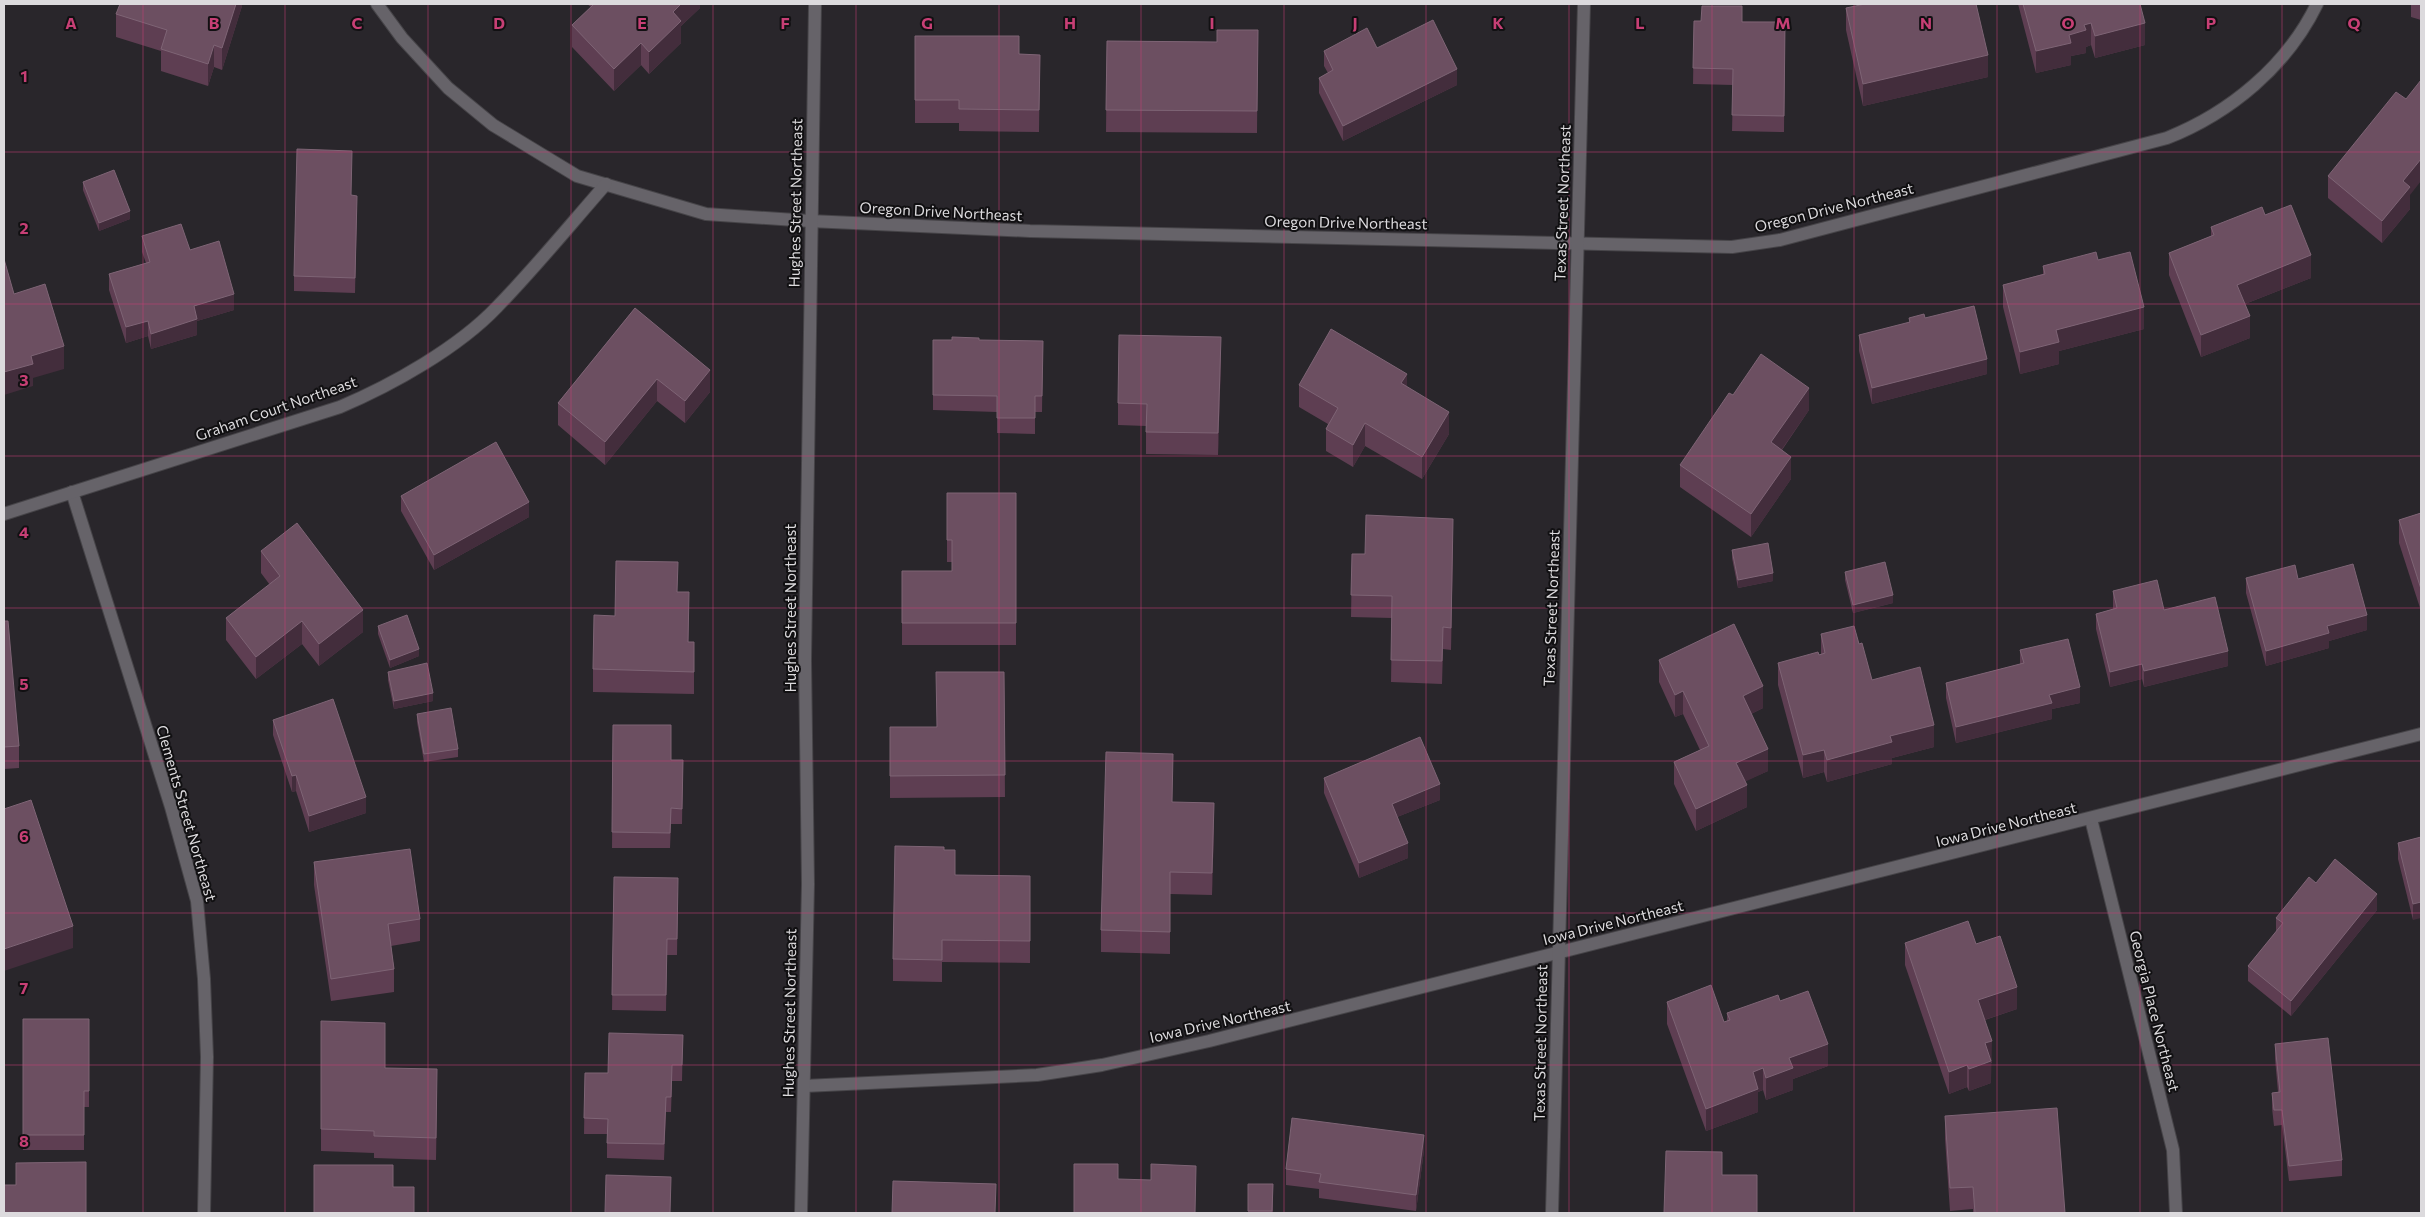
<svg xmlns="http://www.w3.org/2000/svg" width="2425" height="1217" font-family="Commissioner,sans-serif">
<style>
.lines{fill:none;stroke-linecap:round;stroke-linejoin:round}
.minor-casing{stroke:#464448;stroke-width:14}
.minor{stroke:#666369;stroke-width:12}
.wall{fill:#5e3e52}
.shaded-wall{fill:#432d3c}
.building{fill:#6c4f61;stroke:#7e6475}
.grid{fill:none;stroke:#c73f75;stroke-width:1;stroke-opacity:0.55}
.labels{text-anchor:middle;dominant-baseline:central;stroke-width:4;stroke-linejoin:round;paint-order:stroke}
.street-label{font-size:15px;fill:#dcdadd;stroke:#111012}
.grid-label{font-size:16px;text-anchor:middle;font-weight:bold;fill:#c73f75;stroke:#111012;stroke-width:4;stroke-linejoin:round;paint-order:stroke}
</style>
<rect width="100%" height="100%" fill="#29262b"/>
<g class="lines">
<defs>
<g id="minor">
<path d="M377 4 402 38 448 88 493 125 577 176 706 214 810 221 1030 231 1732 247 1780 240 2167 138C2230 113 2287 66 2317 4"/>
<path d="M72 492 171 807 197 901 204 979 207 1057 204 1213"/>
<path d="M4 514 340 407C392 385 458 348 497 307 535 268 570 225 606 184"/>
<path d="M2091 819 2173 1150 2176 1213"/>
<path d="M804 1086 1037 1075 1102 1065 1209 1041 2421 734"/>
<path d="M801 1213 808 884 805 660 815 4"/>
<path d="M1552 1213 1584 4"/>
</g>
</defs>
<!-- minor casing -->
<use href="#minor" class="minor-casing"/>
<!-- minor -->
<use href="#minor" class="minor"/>
</g>
<!-- wall -->
<g class="wall">
<path d="M242 4V6L222 70 214 67 208 86 161 71V51L116 37V14Z"/>
<path d="M587 4H700V8L681 26V43L649 74 641 65 614 91 572 47V25L591 7Z"/>
<path d="M2018 4H2140L2145 45 2095 58 2091 45 2086 47V53L2071 56V65L2036 73Z"/>
<path d="M2411 4H2421V20L2411 17Z"/>
<path d="M1846 8 1988 77 1863 106 1846 30Z"/>
<path d="M1694 21 1785 22 1784 132 1732 131 1733 85 1693 84Z"/>
<path d="M1258 30 1257 133 1106 132 1107 41 1217 42Z"/>
<path d="M915 36 1019 54 1040 55 1039 132 959 131V123H915Z"/>
<path d="M1377 48 1457 85 1343 141 1319 93V78L1328 73 1324 66V51Z"/>
<path d="M2328 176 2410 195V209L2382 243 2328 198Z"/>
<path d="M83 182 130 219 99 231 83 190Z"/>
<path d="M352 195 357 211 355 293 294 291V276Z"/>
<path d="M2265 215 2311 278 2245 304 2250 338 2201 357 2169 275V253L2211 236V227Z"/>
<path d="M142 236 190 250 234 310 197 321V335L151 349 148 336 126 343 109 290V274L146 263 142 252Z"/>
<path d="M2098 260 2144 329 2059 351V364L2020 374 2003 307V285L2043 274V266Z"/>
<path d="M635 308 710 392 685 423 657 401 605 465 558 425V403Z"/>
<path d="M1909 318 1987 374 1872 404 1859 351V335L1909 323Z"/>
<path d="M933 340 1043 341 1042 412H1035V434L997 433V412L933 410Z"/>
<path d="M1221 359 1218 455 1146 454V426L1118 425V403Z"/>
<path d="M1299 385 1407 387 1449 434 1422 479 1365 446 1353 467 1326 451V429L1328 424 1299 407Z"/>
<path d="M1733 395 1809 410 1782 450 1791 479 1751 537 1680 487V465Z"/>
<path d="M947 493H1016V645H902V571H952V562H947Z"/>
<path d="M401 496 529 517 434 570 401 511Z"/>
<path d="M2421 513V611L2399 543V520Z"/>
<path d="M1453 541 1451 650 1443 649 1442 684 1391 682 1392 618 1351 617 1352 554H1365Z"/>
<path d="M1732 550 1773 581 1738 588 1732 558Z"/>
<path d="M261 551 363 632 319 666 302 644 256 679 226 640V618L270 585 261 573Z"/>
<path d="M1845 572 1893 603 1853 613 1845 580Z"/>
<path d="M2246 578 2298 579 2367 630 2329 641V648L2266 666 2246 593Z"/>
<path d="M2113 591 2164 610 2228 666 2144 687 2142 679 2110 687 2096 629V614L2113 609Z"/>
<path d="M678 592 689 615 688 642H694V694L593 692V669L615 616Z"/>
<path d="M4 621 19 746V768L4 769Z"/>
<path d="M378 626 419 656 390 668 378 634Z"/>
<path d="M1821 634 1859 644 1872 680 1934 747 1892 758V764L1827 782 1824 772 1803 778 1778 685V663L1821 654Z"/>
<path d="M2020 650 2080 703 2052 709V719L1956 743 1946 698V683L2020 664Z"/>
<path d="M1659 660 1763 708 1751 714 1768 771 1745 781 1747 807 1696 831 1674 784V762L1700 750 1683 714 1675 717 1659 682Z"/>
<path d="M388 672 433 701 394 709 388 680Z"/>
<path d="M1004 672 1005 797 890 798V727H936Z"/>
<path d="M417 714 458 749V757L424 762 417 722Z"/>
<path d="M273 720 366 813 309 832 296 791 292 792 273 735Z"/>
<path d="M613 725 671 760H683L682 824H671L670 848H612Z"/>
<path d="M1324 778 1440 800 1397 817 1408 858 1359 878 1324 793Z"/>
<path d="M1173 802 1214 826 1212 895 1170 894V954L1101 952V930Z"/>
<path d="M2421 837 2413 920 2398 859V843Z"/>
<path d="M944 850 955 875 1030 876V963L942 962V982L893 981V959Z"/>
<path d="M314 862 420 919V941L391 946 394 969V992L331 1001 314 885Z"/>
<path d="M614 877 678 893 677 955H667L666 1011 612 1010Z"/>
<path d="M2377 910 2291 1016 2248 981V966L2276 932V918Z"/>
<path d="M1905 943 1976 944 2017 1009 1985 1020 1992 1063H1991V1083L1969 1091 1967 1087 1949 1094 1905 965Z"/>
<path d="M1780 1001 1828 1066 1793 1079V1090L1766 1100 1763 1090 1758 1092V1112L1706 1131 1667 1024V1002L1724 1022 1727 1021V1013Z"/>
<path d="M23 1019H89V1107H84V1150H23Z"/>
<path d="M321 1021 385 1068 437 1091 436 1160 374 1158V1153L321 1151Z"/>
<path d="M683 1035 682 1081H672L671 1112H666L664 1160 607 1158V1134H584L585 1073H608Z"/>
<path d="M2275 1044 2342 1160V1176L2289 1181 2282 1125 2274 1126 2272 1108V1093L2278 1092 2275 1059Z"/>
<path d="M1945 1116 2065 1213H1973V1209L1950 1211 1945 1139Z"/>
<path d="M1424 1150 1416 1211 1319 1198V1189L1286 1185V1169Z"/>
<rect x="1248" y="1184" width="25" height="29"/>
</g>
<!-- shaded-wall -->
<g class="shaded-wall">
<path d="M236 4H242V6L222 70V48Z"/>
<path d="M681 4H700V8L681 26V43L649 74V52L673 12Z"/>
<path d="M2091 23V45L2086 47V53L2071 56V65L2036 73V51L2069 35 2084 25Z"/>
<path d="M2145 23V45L2095 58V36Z"/>
<path d="M641 43V65L614 91V69Z"/>
<path d="M214 45V67L208 86V64Z"/>
<path d="M1988 55V77L1863 106V84Z"/>
<path d="M1457 69V85L1343 141V126Z"/>
<path d="M2421 159V181L2410 195V209L2382 243V221L2403 181Z"/>
<path d="M130 211V219L99 231V223Z"/>
<path d="M2311 255V278L2237 307V285Z"/>
<path d="M234 294V310L197 321V335L151 349V334L194 306Z"/>
<path d="M2144 307V329L2059 351V364L2020 374V352L2056 330Z"/>
<path d="M2250 316V338L2201 357V335Z"/>
<path d="M148 321V336L126 343V327Z"/>
<path d="M1221 337V359L1218 455V433Z"/>
<path d="M64 346V369L33 378V386L4 395V372L31 356Z"/>
<path d="M1987 359V374L1872 404V388Z"/>
<path d="M710 370V392L685 423V401Z"/>
<path d="M1407 374V396L1401 383Z"/>
<path d="M657 379V401L605 465V442Z"/>
<path d="M1809 388V410L1771 465V442Z"/>
<path d="M1449 412V434L1422 479V457Z"/>
<path d="M1365 423V446L1353 467V445Z"/>
<path d="M1791 457V479L1751 537V514Z"/>
<path d="M529 502V517L434 570V555Z"/>
<path d="M1453 519V541L1451 650V628Z"/>
<path d="M1773 573V581L1738 588V580Z"/>
<path d="M689 592V615L688 664V642Z"/>
<path d="M1893 595V603L1853 613V605Z"/>
<path d="M363 610V632L319 666V644Z"/>
<path d="M2367 615V630L2329 641V648L2266 666V651L2327 626Z"/>
<path d="M302 621V644L256 679V657Z"/>
<path d="M419 649V656L390 668V660Z"/>
<path d="M2228 651V666L2144 687V671Z"/>
<path d="M2142 664V679L2110 687V672Z"/>
<path d="M1763 686V708L1743 718V696Z"/>
<path d="M2080 687V703L2052 709V719L1956 743V727L2049 695Z"/>
<path d="M1683 691V714L1675 717V695Z"/>
<path d="M433 693V701L394 709V701Z"/>
<path d="M1934 725V747L1892 758V764L1827 782V760L1890 736Z"/>
<path d="M1768 749V771L1736 786V763Z"/>
<path d="M1824 750V772L1803 778V755Z"/>
<path d="M296 775V791L292 792V776Z"/>
<path d="M1440 784V800L1392 819V804Z"/>
<path d="M1747 785V807L1696 831V809Z"/>
<path d="M366 797V813L309 832V816Z"/>
<path d="M1214 803V826L1212 895V873Z"/>
<path d="M1408 843V858L1359 878V863Z"/>
<path d="M2377 894V910L2291 1016V1001Z"/>
<path d="M2421 902V918L2413 920V904Z"/>
<path d="M73 926V948L4 971V949Z"/>
<path d="M2017 987V1009L1978 1022V1000Z"/>
<path d="M1992 1041 1991 1083 1969 1091V1069L1985 1043Z"/>
<path d="M1828 1044V1066L1793 1079V1090L1766 1100V1078L1789 1058Z"/>
<path d="M1967 1065V1087L1949 1094V1072Z"/>
<path d="M1763 1068V1090L1758 1092V1112L1706 1131V1109L1753 1072Z"/>
<path d="M437 1069V1091L436 1160V1138Z"/>
<path d="M1424 1135V1150L1416 1211V1195Z"/>
</g>
<!-- building -->
<g class="building">
<path d="M120 4H236L222 48 214 45 208 64 161 49 167 30 116 14Z"/>
<path d="M594 4H681L673 12 681 21 649 52 641 43 614 69 572 25Z"/>
<path d="M1865 4H1976L1988 55 1863 84 1846 8Z"/>
<path d="M2023 4H2140L2145 23 2095 36 2091 23 2084 25 2086 30 2069 35 2071 43 2036 51Z"/>
<path d="M1702 6H1742V22H1785L1784 116 1732 115 1733 69 1693 68 1694 21H1701Z"/>
<path d="M1433 20 1457 69 1343 126 1319 78 1333 70 1324 51 1367 28 1377 48Z"/>
<path d="M1217 30H1258L1257 111 1106 110 1107 41 1217 42Z"/>
<path d="M915 36H1019V54L1040 55 1039 110 959 109V100H915Z"/>
<path d="M2421 80V159L2403 181 2410 187 2382 221 2328 176 2396 92 2406 99Z"/>
<path d="M297 149 352 151 351 195 357 196 355 278 294 276Z"/>
<path d="M114 170 130 211 99 223 83 182Z"/>
<path d="M2291 205 2311 255 2237 285 2250 316 2201 335 2169 253 2214 235 2211 227 2262 207 2265 215Z"/>
<path d="M181 224 190 250 219 241 234 294 194 306 197 319 151 334 148 321 126 327 109 274 150 262 142 236Z"/>
<path d="M2096 252 2098 260 2130 252 2144 307 2056 330 2059 342 2020 352 2003 285 2045 274 2043 266Z"/>
<path d="M4 259 14 294 45 284 64 346 31 356 33 364 4 372Z"/>
<path d="M1974 306 1987 359 1872 388 1859 335 1910 322 1909 318 1924 314 1925 318Z"/>
<path d="M635 308 710 370 685 401 657 379 605 442 558 403Z"/>
<path d="M1331 329 1407 374 1401 383 1449 412 1422 457 1365 423 1353 445 1326 429 1338 408 1299 385Z"/>
<path d="M1119 335 1221 337 1218 433 1146 432 1147 404 1118 403Z"/>
<path d="M952 337 979 338V340L1043 341 1042 396H1035V418H997V396L933 395V340H952Z"/>
<path d="M1761 354 1809 388 1771 442 1791 457 1751 514 1680 465 1729 393 1733 395Z"/>
<path d="M496 442 529 502 434 555 401 496Z"/>
<path d="M947 493H1016V623H902V571H952V540H947Z"/>
<path d="M2421 513V589L2399 520Z"/>
<path d="M1366 515 1453 519 1451 628 1443 627 1442 661 1391 660 1392 596 1351 595 1352 554H1365Z"/>
<path d="M297 523 363 610 319 644 302 621 256 657 226 618 280 576 261 551Z"/>
<path d="M1768 543 1773 573 1738 580 1732 550Z"/>
<path d="M616 561 678 562 677 592H689L688 642H694V672L593 669 594 615 615 616Z"/>
<path d="M1885 562 1893 595 1853 605 1845 572Z"/>
<path d="M2353 564 2367 615 2327 626 2329 633 2266 651 2246 578 2295 565 2298 579Z"/>
<path d="M2157 580 2164 610 2215 597 2228 651 2144 671 2142 664 2110 672 2096 614 2117 608 2113 591Z"/>
<path d="M407 615 419 649 390 660 378 626Z"/>
<path d="M4 621H8L19 746 4 747Z"/>
<path d="M1734 624 1763 686 1743 696 1768 749 1736 763 1747 785 1696 809 1674 762 1709 746 1683 691 1675 695 1659 660Z"/>
<path d="M1854 626 1859 644 1862 643 1872 680 1920 667 1934 725 1890 736 1892 742 1827 760 1824 750 1803 755 1778 663 1818 652 1819 655 1825 653 1821 634Z"/>
<path d="M2068 639 2080 687 2049 695 2052 703 1956 727 1946 683 2024 663 2020 650Z"/>
<path d="M427 663 433 693 394 701 388 672Z"/>
<path d="M936 672H1004L1005 775 890 776V727H937Z"/>
<path d="M333 699 366 797 309 816 296 775 292 776 273 720Z"/>
<path d="M451 708 458 749 424 754 417 714Z"/>
<path d="M613 725H671V760H683L682 809 671 808 670 833 612 832Z"/>
<path d="M1420 737 1440 784 1392 804 1408 843 1359 863 1324 778Z"/>
<path d="M1106 752 1173 754 1172 802 1214 803 1212 873 1170 872V932L1101 930Z"/>
<path d="M31 800 73 926 4 949V809Z"/>
<path d="M2421 837V902L2413 904 2398 843Z"/>
<path d="M895 846 944 847V850H955V875L1030 876V941L942 940V960L893 959Z"/>
<path d="M410 849 420 919 388 924 394 969 331 979 314 862Z"/>
<path d="M2335 859 2377 894 2291 1001 2248 966 2283 923 2276 918 2309 877 2316 883Z"/>
<path d="M614 877 678 878 677 939H667L666 995H612Z"/>
<path d="M1968 921 1976 944 2000 936 2017 987 1978 1000 1992 1041 1985 1043 1991 1061 1969 1069 1967 1065 1949 1072 1905 943Z"/>
<path d="M1711 985 1724 1022 1730 1020 1727 1013 1778 995 1780 1001 1808 991 1828 1044 1789 1058 1793 1068 1766 1078 1763 1068 1753 1072 1758 1089 1706 1109 1667 1002Z"/>
<path d="M23 1019H89V1091H84V1135H23Z"/>
<path d="M321 1021 385 1023V1068L437 1069 436 1138 374 1136V1131L321 1129Z"/>
<path d="M609 1033 683 1035 682 1065H672L671 1097H666L664 1144 607 1143 608 1119 584 1118 585 1073H608Z"/>
<path d="M2328 1038 2342 1160 2289 1166 2282 1110H2274L2272 1093 2280 1092 2275 1044Z"/>
<path d="M2057 1108 2065 1213H1975L1973 1187 1950 1188 1945 1116Z"/>
<path d="M1292 1118 1424 1135 1416 1195 1319 1182 1321 1174 1286 1169Z"/>
<path d="M1666 1151 1722 1152V1175H1757V1213H1664Z"/>
<path d="M86 1162V1213H4V1185H16V1163Z"/>
<path d="M1074 1164H1118V1179L1151 1180V1164L1196 1166 1195 1213H1074Z"/>
<path d="M314 1165H393V1187H414V1213H314Z"/>
<path d="M606 1175 671 1177 670 1213H605Z"/>
<path d="M893 1181 996 1184 995 1213H892Z"/>
<path d="M1248 1184H1273L1272 1211H1248Z"/>
</g>
<!-- grid -->
<path class="grid" d="M143 4V1213M285 4V1213M428 4V1213M571 4V1213M713 4V1213M856 4V1213M999 4V1213M1141 4V1213M1284 4V1213M1426 4V1213M1569 4V1213M1712 4V1213M1854 4V1213M1997 4V1213M2140 4V1213M2282 4V1213M4 152H2421M4 304H2421M4 456H2421M4 608H2421M4 761H2421M4 913H2421M4 1065H2421"/>
<g class="labels">
<!-- street labels -->
<g class="street-label">
<text transform="translate(795 203) rotate(-89)">Hughes Street Northeast</text>
<text transform="translate(1562 203) rotate(-88)">Texas Street Northeast</text>
<text transform="translate(1834 207) rotate(-14)">Oregon Drive Northeast</text>
<text transform="translate(941 211) rotate(3)">Oregon Drive Northeast</text>
<text transform="translate(1346 222) rotate(1)">Oregon Drive Northeast</text>
<text transform="translate(276 408) rotate(-19)">Graham Court Northeast</text>
<text transform="translate(790 608) rotate(-90)">Hughes Street Northeast</text>
<text transform="translate(1551 608) rotate(-88)">Texas Street Northeast</text>
<text transform="translate(187 813) rotate(74)">Clements Street Northeast</text>
<text transform="translate(2006 824) rotate(-14)">Iowa Drive Northeast</text>
<text transform="translate(1613 922) rotate(-14)">Iowa Drive Northeast</text>
<text transform="translate(2155 1011) rotate(76)">Georgia Place Northeast</text>
<text transform="translate(789 1013) rotate(-89)">Hughes Street Northeast</text>
<text transform="translate(1220 1021) rotate(-13)">Iowa Drive Northeast</text>
<text transform="translate(1540 1043) rotate(-89)">Texas Street Northeast</text>
</g>
</g>
<g class="grid-label">
<text x="71" y="29">A</text>
<text x="214" y="29">B</text>
<text x="357" y="29">C</text>
<text x="499" y="29">D</text>
<text x="642" y="29">E</text>
<text x="785" y="29">F</text>
<text x="927" y="29">G</text>
<text x="1070" y="29">H</text>
<text x="1212" y="29">I</text>
<text x="1355" y="29">J</text>
<text x="1498" y="29">K</text>
<text x="1640" y="29">L</text>
<text x="1783" y="29">M</text>
<text x="1926" y="29">N</text>
<text x="2068" y="29">O</text>
<text x="2211" y="29">P</text>
<text x="2354" y="29">Q</text>
<text x="24" y="82">1</text>
<text x="24" y="234">2</text>
<text x="24" y="386">3</text>
<text x="24" y="538">4</text>
<text x="24" y="690">5</text>
<text x="24" y="842">6</text>
<text x="24" y="994">7</text>
<text x="24" y="1147">8</text>
</g>
<!-- border -->
<rect width="2425" height="1217" fill="none" stroke="#dcdadd" stroke-width="10"/>
</svg>
